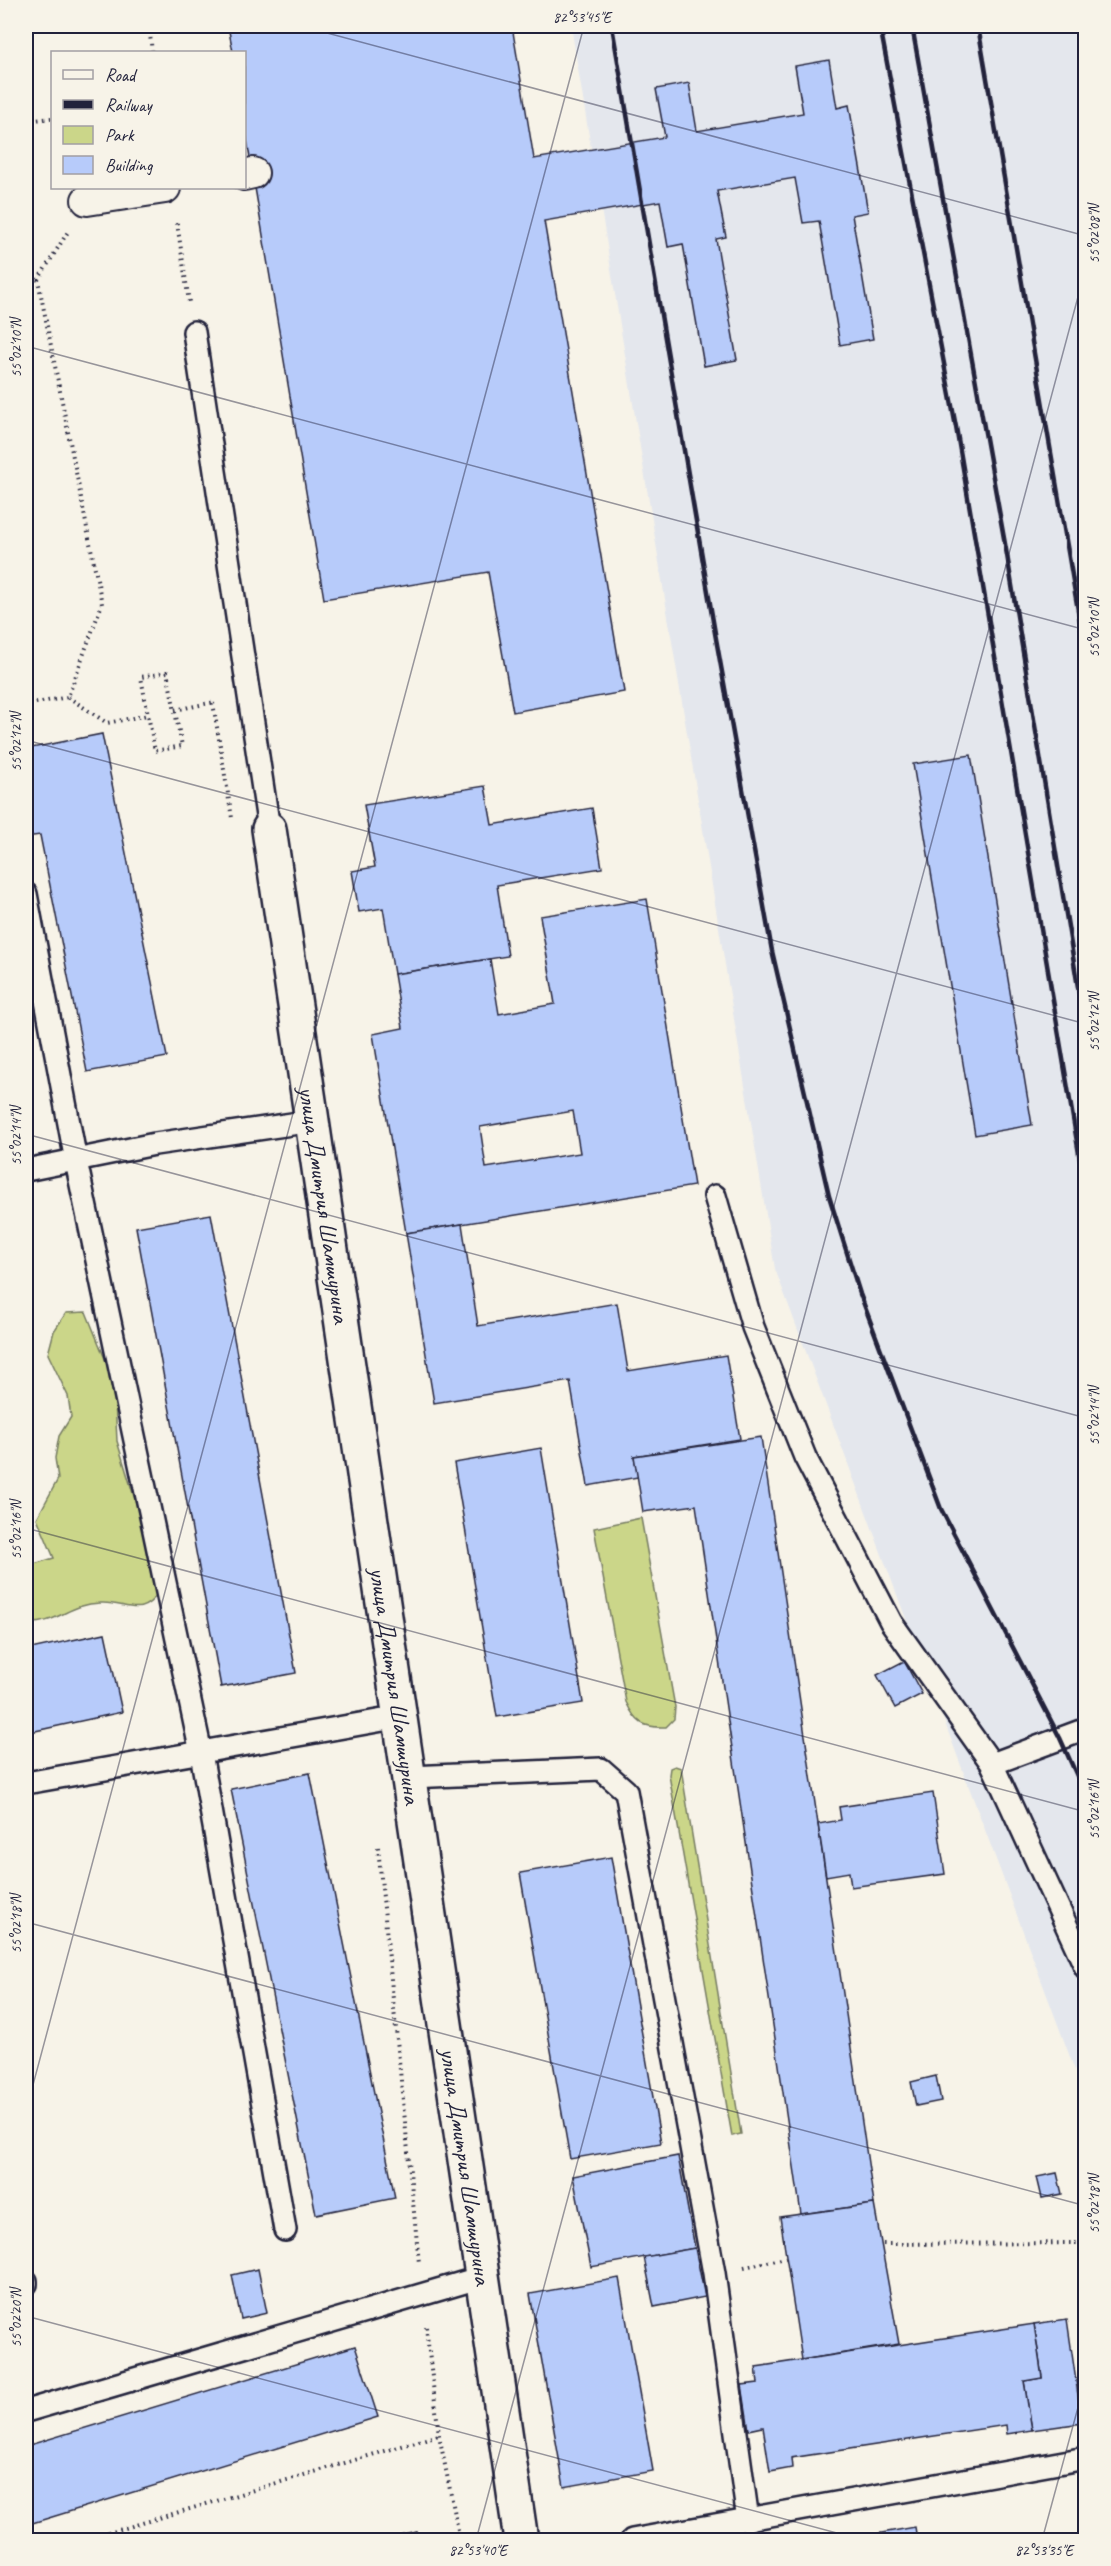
<svg xmlns="http://www.w3.org/2000/svg" width="1111" height="2566" font-family="Caveat,sans-serif">
<style>
.built{fill:#e4e7ed}
.green{fill:#cbd689;stroke:#767c62;stroke-width:1.5}
.building{fill:#b7cbfa;stroke:#22223b;stroke-width:1.5;fill-rule:evenodd}
.lines{fill:none;stroke-linecap:round;stroke-linejoin:round}
.service-casing{stroke:#22223b;stroke-width:26}
.pedestrian-casing{stroke:#22223b;stroke-width:34}
.minor-casing{stroke:#22223b;stroke-width:38}
.path{stroke:#22223b;stroke-width:4;stroke-dasharray:1.5 4.5;stroke-linecap:butt}
.service{stroke:#f7f3e8;stroke-width:21}
.pedestrian{stroke:#f7f3e8;stroke-width:30}
.minor{stroke:#f7f3e8;stroke-width:33}
.rail{stroke:#22223b;stroke-width:4.5}
.ticks{fill:none;stroke:#22223b;stroke-width:1.5;stroke-opacity:0.45}
.labels{text-anchor:middle;dominant-baseline:central;stroke-width:6;stroke-linejoin:round;paint-order:stroke}
.street-label{font-size:24px;fill:#22223b;stroke:#f7f3e8}
.neatline{fill:none;stroke:#22223b;stroke-width:2}
.ticks-label{font-size:15px;text-anchor:middle;fill:#22223b}
</style>
<rect width="100%" height="100%" fill="#f7f3e8"/>
<filter id="ink" filterUnits="userSpaceOnUse"><feTurbulence type="fractalNoise" baseFrequency=".0167" numOctaves="2"/><feDisplacementMap in="SourceGraphic" scale="12" xChannelSelector="R" yChannelSelector="G"/><feConvolveMatrix kernelMatrix="1 2 1 2 8 2 1 2 1" color-interpolation-filters="sRGB"/></filter>
<g filter="url(#ink)">
<!-- built -->
<path class="built" d="M571 26H1085V2097L775 1269Z"/>
<!-- green -->
<g class="green">
<path d="M86 1312 114 1381 117 1441 151 1552 158 1593C140 1620 125 1601 100 1603 68 1604 57 1625 26 1623V1562L34 1564 54 1558 37 1518 58 1479 55 1458 59 1436 71 1417 68 1396 48 1354 54 1331 66 1313Z"/>
<path d="M641 1518 675 1707 674 1719 666 1727C643 1728 636 1723 626 1702L594 1528Z"/>
<path d="M675 1766 681 1768 741 2134 732 2136 669 1775 670 1768Z"/>
</g>
<!-- building -->
<g class="building">
<path d="M228 26H512L534 159 665 137 656 89 689 83 697 131 803 113 795 66 829 60 837 108 849 105 868 212 852 215 873 339 840 345 819 221 803 223 795 178 717 191 726 237 716 239 737 360 720 363 704 366 683 244 668 247 660 201 544 221 624 692 513 712 488 572 324 599 244 122V52H233Z"/>
<path d="M102 734 167 1057 87 1072 40 835 26 837V749Z"/>
<path d="M971 755 1032 1125 975 1135 913 764Z"/>
<path d="M485 786 492 825 592 808 602 868 497 885 508 956 394 974 383 908 359 912 352 871 375 867 364 805Z"/>
<path d="M647 899 694 1186 406 1233 373 1034 403 1028 394 974 490 959 499 1014 555 1004 540 916ZM573 1111 580 1153 486 1168 480 1127Z"/>
<path d="M211 1214 296 1673 221 1687 136 1227Z"/>
<path d="M462 1224 478 1326 617 1303 628 1371 726 1355 740 1439 634 1456 638 1477 588 1486 570 1381 434 1403 406 1233Z"/>
<path d="M761 1437 874 2204 801 2214 696 1505 643 1512 634 1456Z"/>
<path d="M541 1448 583 1703 497 1717 454 1463Z"/>
<path d="M105 1633 122 1712 26 1733V1650Z"/>
<path d="M904 1661 922 1694 895 1708 877 1675Z"/>
<path d="M310 1773 395 2198 316 2214 231 1789Z"/>
<path d="M933 1793 945 1874 851 1887 849 1872 826 1876 818 1824 841 1820 839 1807Z"/>
<path d="M611 1857 661 2143 570 2159 520 1873Z"/>
<path d="M936 2076 941 2101 916 2106 911 2082Z"/>
<path d="M678 2156 695 2248 591 2267 573 2176Z"/>
<path d="M1057 2173 1062 2194 1042 2198 1037 2177Z"/>
<path d="M874 2204 899 2344 802 2360 780 2217Z"/>
<path d="M695 2248 705 2297 654 2307 644 2257Z"/>
<path d="M258 2269 267 2313 241 2319 232 2275Z"/>
<path d="M619 2278 653 2471 564 2487 530 2294Z"/>
<path d="M1067 2319 1082 2423 1032 2430 1024 2381 1042 2378 1034 2324Z"/>
<path d="M1034 2324 1042 2378 1024 2381 1032 2430 1007 2434 1006 2425 791 2458 792 2468 770 2472 763 2427 749 2430 742 2385 758 2383 756 2367Z"/>
<path d="M355 2346 378 2417 26 2525V2446Z"/>
<path d="M915 2527 917 2540H848V2539Z"/>
<path d="M417 2532 420 2540H385Z"/>
</g>
<g class="lines">
<defs>
<g id="service">
<path d="M194 332 269 829"/>
<path d="M26 894 76 1161 201 1753 285 2230"/>
<path d="M26 1170 155 1144 312 1121"/>
<path d="M715 1196 753 1327 805 1457 891 1622 992 1764 1086 1968"/>
<path d="M992 1764 1086 1729"/>
<path d="M409 1777 601 1769 626 1791 714 2273 748 2520"/>
<path d="M26 1783 400 1717"/>
<path d="M26 2281V2284"/>
<path d="M26 2411 482 2277"/>
<path d="M632 2540 1086 2458"/>
</g>
<g id="pedestrian">
<path d="M244 175 253 173"/>
<path d="M87 200 165 188"/>
</g>
<g id="minor">
<path id="s1" d="M269 829 521 2540"/>
</g>
</defs>
<!-- service casing -->
<use href="#service" class="service-casing"/>
<!-- pedestrian casing -->
<use href="#pedestrian" class="pedestrian-casing"/>
<!-- minor casing -->
<use href="#minor" class="minor-casing"/>
<!-- path -->
<g class="path">
<path d="M149 26 152 52"/>
<path d="M26 121 52 118"/>
<path d="M177 223 189 302"/>
<path d="M26 274 38 280 102 604 68 697 26 705"/>
<path d="M38 280 69 230"/>
<path d="M68 697 107 723 148 715 155 751 182 746 167 672 141 677 148 715"/>
<path d="M213 703 232 818"/>
<path d="M175 710 215 702"/>
<path d="M378 1847 419 2263"/>
<path d="M883 2244 1086 2243"/>
<path d="M744 2267 786 2258"/>
<path d="M426 2327 439 2435 460 2540"/>
<path d="M85 2540 439 2435"/>
</g>
<!-- service -->
<use href="#service" class="service"/>
<!-- pedestrian -->
<use href="#pedestrian" class="pedestrian"/>
<!-- minor -->
<use href="#minor" class="minor"/>
<!-- rail -->
<g class="rail">
<path d="M612 26 715 633 772 951 829 1196 860 1294 941 1509 1060 1738 1086 1796"/>
<path d="M880 26 956 427 1086 1195"/>
<path d="M912 26 1007 555 1086 1036"/>
<path d="M978 26 1086 657"/>
</g>
</g>
</g>
<!-- ticks -->
<path class="ticks" d="M301 26 1086 236M26 346 1086 630M26 740 1086 1024M26 1134 1086 1418M26 1528 1086 1812M26 1922 1086 2206M26 2111 584 26M26 2316 863 2540M476 2540 1086 267M1042 2540 1086 2378"/>
<g class="labels">
<!-- street labels -->
<g class="street-label">
<text stroke="none"><textPath href="#s1" startOffset="380">улица Дмитрия Шамшурина</textPath></text>
<text stroke="none"><textPath href="#s1" startOffset="866">улица Дмитрия Шамшурина</textPath></text>
<text stroke="none"><textPath href="#s1" startOffset="1352">улица Дмитрия Шамшурина</textPath></text>
</g>
</g>
<!-- margin -->
<rect width="1111" height="2566" fill="none" stroke="#f7f3e8" stroke-width="66"/>
<!-- legend -->
<rect x="51" y="51" width="195" height="138" fill="#f7f3e8" stroke="#a29fa3" stroke-width="1.5"/>
<rect x="63" y="70" width="30" height="9" fill="#f7f3e8" stroke="#a29fa3" stroke-width="1.5"/>
<text x="105" y="81" font-size="18" fill="#22223b">Road</text>
<rect x="63" y="100" width="30" height="9" fill="#22223b" stroke="#a29fa3" stroke-width="1.5"/>
<text x="105" y="111" font-size="18" fill="#22223b">Railway</text>
<rect x="63" y="126" width="30" height="18" fill="#cbd689" stroke="#a29fa3" stroke-width="1.5"/>
<text x="105" y="141" font-size="18" fill="#22223b">Park</text>
<rect x="63" y="156" width="30" height="18" fill="#b7cbfa" stroke="#a29fa3" stroke-width="1.5"/>
<text x="105" y="171" font-size="18" fill="#22223b">Building</text>
<rect x="33" y="33" width="1045" height="2500" class="neatline"/>
<g class="ticks-label">
<text x="582" y="22">82°53'45"E</text>
<text transform="translate(1094 234) rotate(-90)" y="5">55°02'08"N</text>
<text transform="translate(16 348) rotate(-90)" y="5">55°02'10"N</text>
<text transform="translate(1094 628) rotate(-90)" y="5">55°02'10"N</text>
<text transform="translate(16 742) rotate(-90)" y="5">55°02'12"N</text>
<text transform="translate(1094 1022) rotate(-90)" y="5">55°02'12"N</text>
<text transform="translate(16 1136) rotate(-90)" y="5">55°02'14"N</text>
<text transform="translate(1094 1416) rotate(-90)" y="5">55°02'14"N</text>
<text transform="translate(16 1530) rotate(-90)" y="5">55°02'16"N</text>
<text transform="translate(1094 1810) rotate(-90)" y="5">55°02'16"N</text>
<text transform="translate(16 1924) rotate(-90)" y="5">55°02'18"N</text>
<text transform="translate(1094 2204) rotate(-90)" y="5">55°02'18"N</text>
<text transform="translate(16 2318) rotate(-90)" y="5">55°02'20"N</text>
<text x="478" y="2555">82°53'40"E</text>
<text x="1044" y="2555">82°53'35"E</text>
</g>
</svg>
